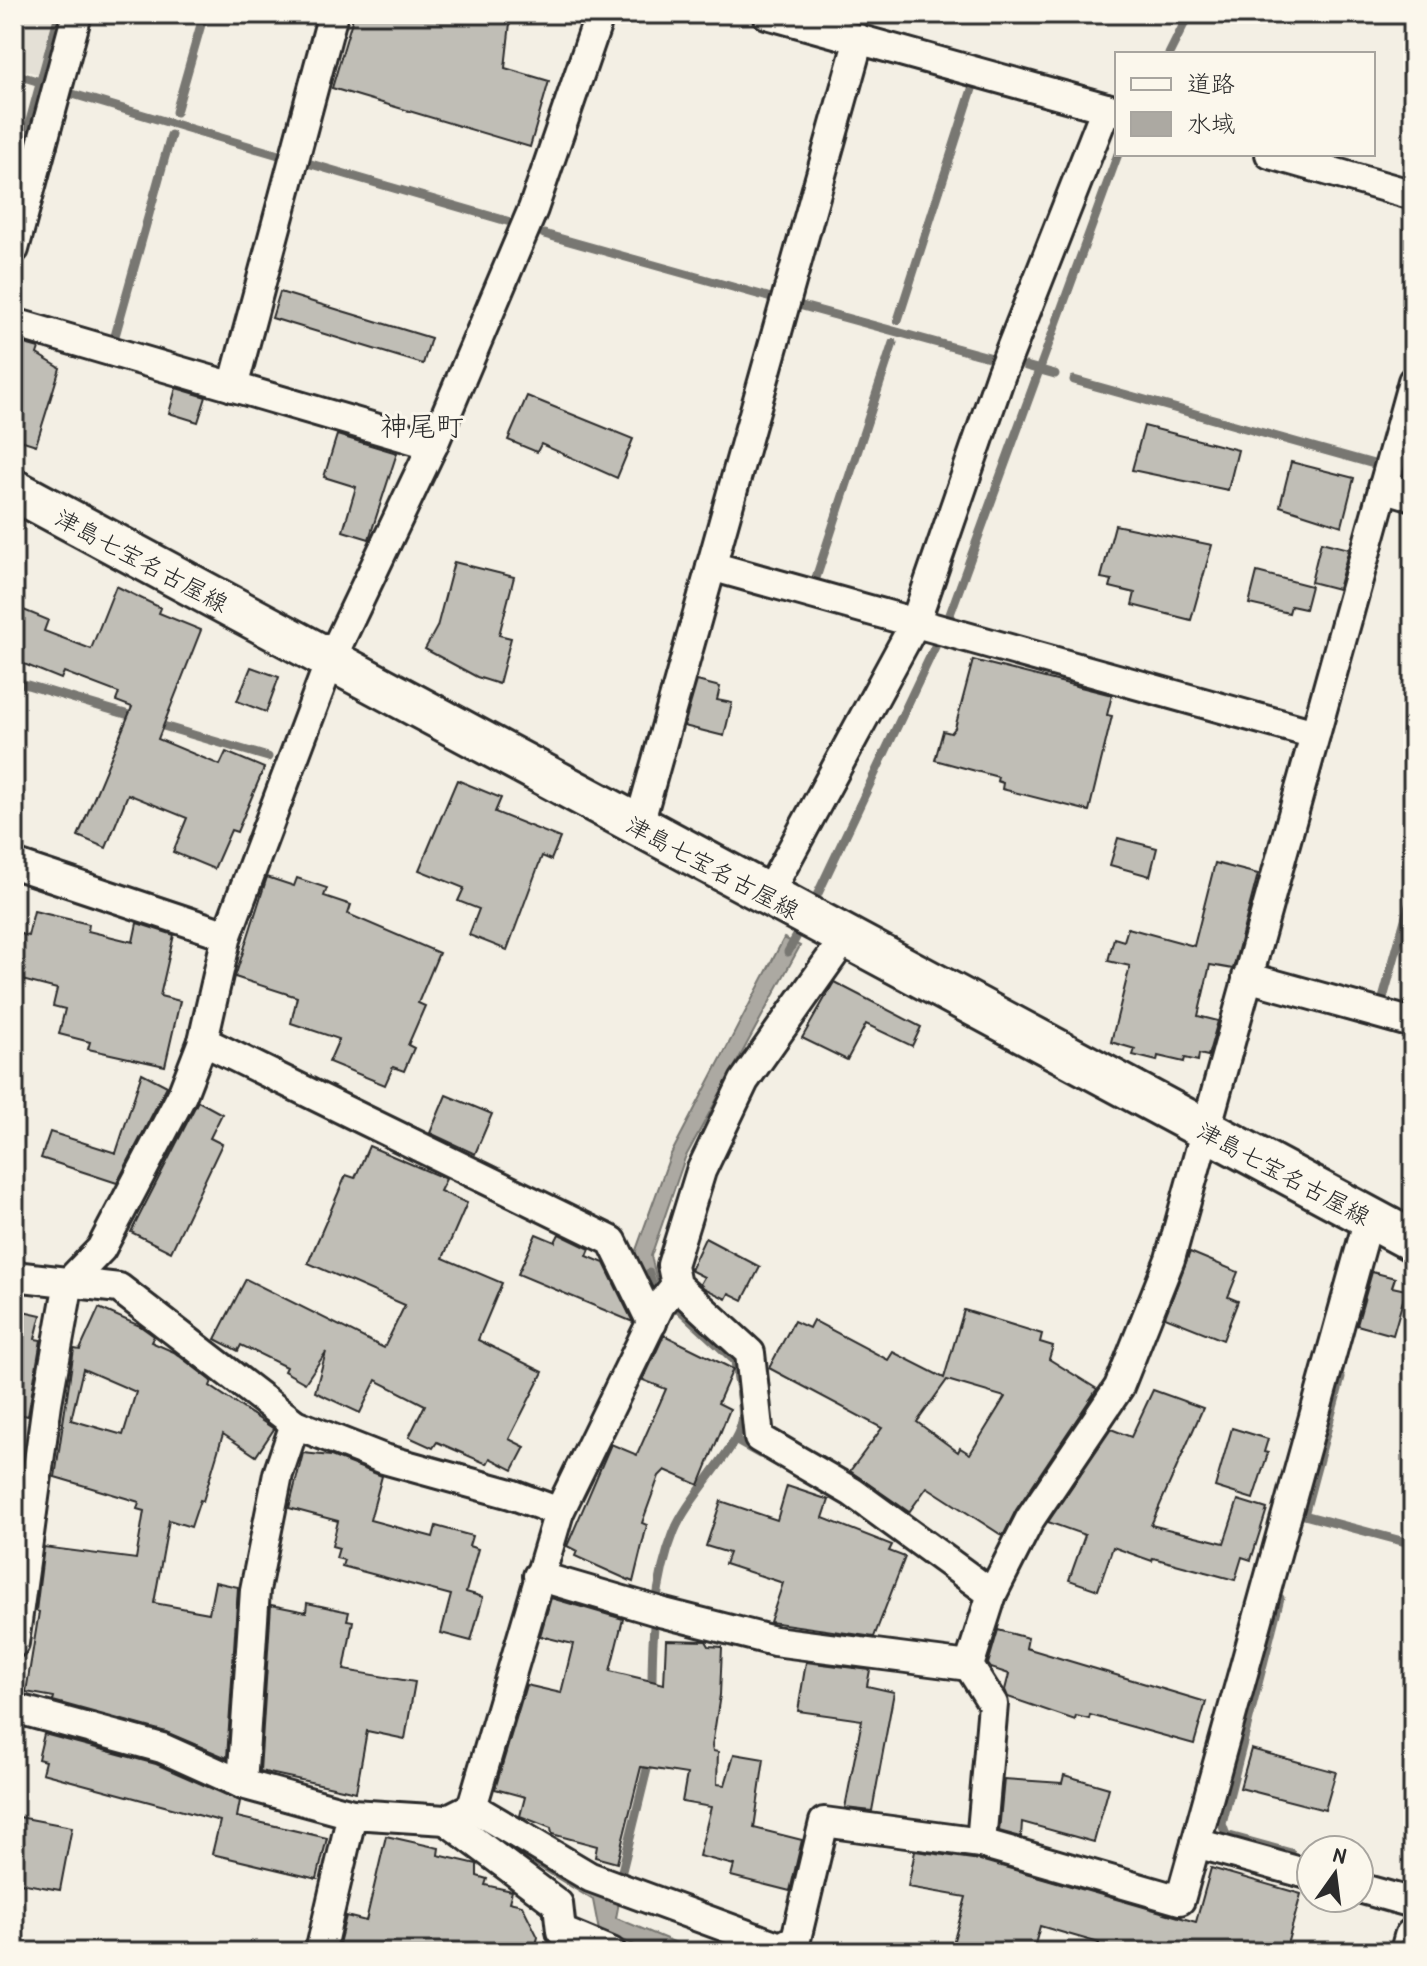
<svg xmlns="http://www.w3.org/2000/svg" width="1427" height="1966" font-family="'Patrick Hand','Klee One',sans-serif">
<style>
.built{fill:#e4e0d6}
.water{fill:#aca9a2;stroke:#787772;stroke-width:2}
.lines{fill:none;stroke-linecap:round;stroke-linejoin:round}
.stream{stroke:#787772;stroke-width:9}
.building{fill:#c0beb6;stroke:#2b2b2b;stroke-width:2;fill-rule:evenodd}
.minor-casing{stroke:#2b2b2b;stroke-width:34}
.tertiary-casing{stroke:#2b2b2b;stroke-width:42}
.secondary-casing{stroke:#2b2b2b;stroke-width:46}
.minor{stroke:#fbf7ec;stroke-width:28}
.tertiary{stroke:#fbf7ec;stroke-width:36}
.secondary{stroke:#fbf7ec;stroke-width:40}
.labels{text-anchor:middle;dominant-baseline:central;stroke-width:6;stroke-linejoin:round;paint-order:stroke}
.street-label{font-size:24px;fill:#2b2b2b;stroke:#fbf7ec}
.quarter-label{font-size:28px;fill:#2b2b2b;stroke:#fbf7ec}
</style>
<rect width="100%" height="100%" fill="#f3efe4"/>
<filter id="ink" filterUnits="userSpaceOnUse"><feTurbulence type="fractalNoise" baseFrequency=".0125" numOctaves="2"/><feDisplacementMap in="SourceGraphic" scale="16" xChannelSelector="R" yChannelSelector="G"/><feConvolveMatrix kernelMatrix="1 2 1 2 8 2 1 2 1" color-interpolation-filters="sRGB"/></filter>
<g filter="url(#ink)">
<!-- built -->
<path class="built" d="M14 14H54L38 74 14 67Z"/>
<!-- water -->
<g class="water">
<path d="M784 938 800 946 685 1158 651 1256 657 1280 650 1287 635 1253 670 1156Z"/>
<path d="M479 1823 620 1897 616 1918 698 1952H652L599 1931 593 1900 477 1829Z"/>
</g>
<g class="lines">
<!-- stream -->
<g class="stream">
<path d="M1169 54 1189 14"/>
<path d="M14 74 40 82"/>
<path d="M66 92 282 156"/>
<path d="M176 112 204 14"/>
<path d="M304 162 507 221"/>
<path d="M14 180 59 14"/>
<path d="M544 234 775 299"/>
<path d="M795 304 996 359"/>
<path d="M898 320 973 86"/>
<path d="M115 336 171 135"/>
<path d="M1026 366 1055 374"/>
<path d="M1074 380 1413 475"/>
<path d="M814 584 893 343"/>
<path d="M14 681 139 718"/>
<path d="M153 723 268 757"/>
<path d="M812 906 949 617 1118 154"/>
<path d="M788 952 804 923"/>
<path d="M1382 1002 1413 891"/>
<path d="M649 1273 652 1284 735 1361C737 1379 745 1405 742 1422 736 1451 687 1498 674 1532 654 1582 652 1637 652 1690"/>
<path d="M1341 1378 1304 1515 1413 1544"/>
<path d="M735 1440 760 1454"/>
<path d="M1280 1598 1222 1824 1226 1835 1291 1853"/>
<path d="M620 1879 650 1757"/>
</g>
</g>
<!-- building -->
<g class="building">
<path d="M354 14H511L505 68 549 81 530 147 332 88Z"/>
<path d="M280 292 431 338 423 364 272 318Z"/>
<path d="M14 341 39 348 37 354 60 368 36 445 14 438Z"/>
<path d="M176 388 206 397 198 422 169 413Z"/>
<path d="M527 396 633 439 617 478 541 444 537 452 508 440Z"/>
<path d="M1144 426 1238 450 1228 490 1132 470Z"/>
<path d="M337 435 397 453 369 539 343 531 356 487 324 477Z"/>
<path d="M1291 462 1354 478 1342 526 1280 506Z"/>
<path d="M1115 525 1212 545 1191 620 1132 605 1135 593 1110 587 1112 580 1101 578Z"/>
<path d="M1321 542 1349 549 1338 589 1311 582Z"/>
<path d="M454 562 514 577 499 635 511 638 499 684 477 677 425 649 437 627Z"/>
<path d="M1257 572 1311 586 1305 609 1291 606 1289 613 1249 604Z"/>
<path d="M116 586 161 608 159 613 201 630 158 739 220 765 226 752 264 768 237 832 231 830 214 869 173 852 187 818 128 794 106 848 78 836 132 707 116 701 119 693 64 672 61 679 14 660V606L48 620 44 631 91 649Z"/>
<path d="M973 660 1112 695 1107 715 1112 716 1089 811 1002 789 1003 783 997 781 998 777 935 760 943 731 951 733 955 728Z"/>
<path d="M251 667 279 677 266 712 237 701Z"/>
<path d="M697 681 720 687 717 700 732 703 724 736 684 726Z"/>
<path d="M457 780 501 798 495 812 560 838 551 860 542 856 507 950 469 935 479 909 458 901 464 888 419 870Z"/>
<path d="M1118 838 1157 848 1150 876 1110 865Z"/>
<path d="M1215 863 1258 874 1233 969 1210 965 1198 1016 1218 1021 1208 1056 1199 1054 1198 1061 1185 1058 1184 1062 1158 1056 1157 1061 1133 1055 1135 1049 1111 1042 1130 966 1108 961 1114 938 1124 941 1128 928 1194 946Z"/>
<path d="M267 877 294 886 297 878 327 888 324 896 351 905 348 914 439 953 418 1003 425 1006 408 1045 414 1048 404 1071 393 1067 385 1085 329 1062 339 1039 291 1023 297 997 235 977Z"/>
<path d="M34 911 89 924 88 931 133 942 137 923 174 935 160 996 180 1001 165 1066 88 1049 90 1042 59 1034 65 1009 53 1006 57 989 14 978V932L28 936Z"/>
<path d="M834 982 921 1027 912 1046 866 1024 847 1060 802 1038Z"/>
<path d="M142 1073 167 1086 117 1183 41 1158 50 1132 116 1153Z"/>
<path d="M446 1095 492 1114 475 1154 430 1133Z"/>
<path d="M198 1101 222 1114 210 1138 222 1144 171 1252 131 1232Z"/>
<path d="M369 1146 446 1179 440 1191 467 1203 443 1258 502 1283 478 1340 543 1372 509 1439 525 1447 513 1470 490 1458 487 1464 437 1442 433 1448 409 1437 425 1405 376 1380 360 1413 315 1392 326 1352 305 1383 284 1371 286 1367 241 1345 238 1351 215 1339 246 1279 384 1348 405 1305 308 1263 346 1175 355 1178Z"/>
<path d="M536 1234 555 1242 559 1234 590 1249 587 1256 604 1263 633 1322 518 1274Z"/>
<path d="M705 1238 760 1267 743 1300 729 1293 726 1299 704 1288 700 1284 704 1277 690 1270Z"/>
<path d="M1190 1252 1238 1272 1228 1297 1238 1301 1223 1340 1165 1317Z"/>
<path d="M1372 1272 1395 1278 1392 1287 1406 1290 1393 1335 1357 1325Z"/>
<path d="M99 1308 140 1326 154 1336 151 1342 174 1352 212 1381 210 1386 274 1429 256 1456 223 1434 203 1501 200 1500 191 1527 169 1520 154 1603 209 1613 215 1582 238 1587 227 1758 166 1732 53 1701 54 1697 26 1692 39 1612 36 1611 44 1547 136 1559 144 1511 137 1509 139 1502 55 1477 74 1349 80 1350ZM83 1369 136 1392 123 1435 71 1420Z"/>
<path d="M14 1309 41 1315 35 1339 41 1340 28 1416 14 1413Z"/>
<path d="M964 1310 1042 1334 1040 1342 1053 1346 1049 1359 1097 1389 1016 1510 1003 1536 927 1487 909 1512 850 1471 882 1428 769 1368 794 1321 809 1328 813 1320 888 1360 893 1352 944 1378ZM947 1380 1005 1397 970 1454 960 1448 958 1452 917 1422Z"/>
<path d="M664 1335 733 1369 718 1403 730 1409 699 1485 665 1470 659 1476 642 1523 647 1525 633 1582 575 1556 577 1551 567 1546 611 1444 637 1455 666 1389 643 1380Z"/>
<path d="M1153 1390 1203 1408 1151 1525 1224 1543 1238 1500 1267 1509 1251 1560 1242 1557 1235 1580 1153 1558 1152 1561 1113 1547 1098 1590 1069 1580 1085 1535 1048 1522 1111 1429 1131 1437Z"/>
<path d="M1232 1428 1268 1439 1264 1452 1268 1453 1253 1499 1215 1487Z"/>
<path d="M303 1453 331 1456 382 1476 370 1520 433 1537 436 1526 472 1536 469 1546 478 1549 466 1592 483 1597 471 1641 441 1633 451 1595 342 1566 344 1560 336 1558 339 1548 332 1546 338 1521 289 1508Z"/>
<path d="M787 1486 829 1500 823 1518 892 1545 889 1551 905 1557 874 1637 770 1622 783 1583 725 1564 729 1553 706 1546 721 1501 777 1520Z"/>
<path d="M551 1598 623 1619 610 1671 664 1684 666 1640 706 1641 709 1646 722 1647 720 1695 712 1746 713 1751 718 1752 717 1784 725 1785 734 1754 764 1759 754 1828 802 1840 790 1891 731 1876 734 1865 699 1856 711 1807 682 1802 687 1774 641 1767 617 1863 595 1857 597 1846 552 1834 551 1828 520 1816 525 1797 495 1789 526 1685 561 1693 573 1644 540 1636Z"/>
<path d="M307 1603 349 1612 347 1620 353 1621 344 1670 415 1682 405 1739 367 1731 356 1792 260 1771 271 1605 306 1612Z"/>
<path d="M998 1630 1028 1638 1026 1648 1206 1702 1194 1744 1090 1715 1089 1719 1076 1716 1075 1720 1008 1697 1005 1690 1009 1674 991 1668 988 1664Z"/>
<path d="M806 1662 870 1670 867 1686 894 1692 872 1811 845 1808 862 1720 798 1711Z"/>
<path d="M44 1734 156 1764 240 1801 237 1817 327 1838 317 1879 212 1854 220 1821 42 1773 45 1761 38 1759Z"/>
<path d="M1251 1749 1336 1772 1325 1810 1240 1788Z"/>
<path d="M1064 1775 1109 1788 1094 1842 1022 1822 1021 1837 999 1831 1004 1779 1062 1783Z"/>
<path d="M14 1816 72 1827 60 1890 14 1882Z"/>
<path d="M386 1836 439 1848 438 1855 477 1864V1876L487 1879 485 1885 512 1891 509 1902 522 1905 538 1937 534 1952H337L346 1916 366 1921Z"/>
<path d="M915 1851 980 1860 1196 1922 1211 1868 1301 1894 1285 1952H1097L1099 1943 1040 1926 1033 1952H969L952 1947 966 1897 908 1887Z"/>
</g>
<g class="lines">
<defs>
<g id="minor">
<path d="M767 14 1117 111"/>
<path d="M1270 154 1413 195"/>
<path d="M14 249 77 14"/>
<path d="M14 323 433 445"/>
<path d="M233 387 333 14"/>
<path d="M1383 487 1413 496"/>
<path d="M711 566 1315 734"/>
<path d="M638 828 859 39"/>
<path d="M14 864 227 935"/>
<path d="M767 896 915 623 1001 374 1106 108"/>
<path d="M845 938 744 1081 701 1171 672 1265 676 1285 750 1353 759 1438 852 1492 992 1594 1030 1519 1119 1387 1170 1259 1413 381"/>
<path d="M1247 977 1413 1023"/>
<path d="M203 1041 612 1241 652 1323"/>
<path d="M14 1276 119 1288 295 1424 384 1459 511 1494 559 1512"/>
<path d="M538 1576 664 1613 774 1641 969 1666"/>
<path d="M14 1643 47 1403 69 1282 101 1249 182 1095 203 1041 227 935 330 661 433 445 533 209 600 14"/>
<path d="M14 1708 162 1748 242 1784 352 1814"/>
<path d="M242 1784 255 1590 278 1474 295 1424"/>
<path d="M472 1807 590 1877 780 1947 796 1939 824 1822 981 1843 1180 1900 1196 1843"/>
<path d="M446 1820 558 1904 561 1931 611 1952"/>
<path d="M981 1843 993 1704 969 1666 992 1594"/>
<path d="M1311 1875 1196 1843 1369 1218"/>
<path d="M1359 1888 1413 1903"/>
<path d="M320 1952 352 1814 446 1820 472 1807 559 1512 660 1305 676 1285"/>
</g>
<path id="tertiary" d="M1409 1952 1413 1937"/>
<path id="secondary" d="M14 490 1413 1241"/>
</defs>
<!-- minor casing -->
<use href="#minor" class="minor-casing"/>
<!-- tertiary casing -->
<use href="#tertiary" class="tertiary-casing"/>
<!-- secondary casing -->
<use href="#secondary" class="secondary-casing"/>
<!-- minor -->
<use href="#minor" class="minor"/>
<!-- tertiary -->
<use href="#tertiary" class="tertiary"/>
<!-- secondary -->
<use href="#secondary" class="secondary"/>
</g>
</g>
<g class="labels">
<!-- street labels -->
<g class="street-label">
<text transform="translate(142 560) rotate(28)">津島七宝名古屋線</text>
<text transform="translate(713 867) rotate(28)">津島七宝名古屋線</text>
<text transform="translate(1284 1173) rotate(28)">津島七宝名古屋線</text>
</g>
<!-- quarter labels -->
<g class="quarter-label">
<text x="422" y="426">神尾町</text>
</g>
</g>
<!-- margin -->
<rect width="1427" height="1966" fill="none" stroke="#fbf7ec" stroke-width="48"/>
<rect x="24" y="24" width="1379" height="1918" fill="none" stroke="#2b2b2b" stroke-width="3" filter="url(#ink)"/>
<!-- legend -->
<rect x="1115" y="52" width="260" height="104" fill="#fbf7ec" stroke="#a8a59f" stroke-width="2"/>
<rect x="1131" y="78" width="40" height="12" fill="#fbf7ec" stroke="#a8a59f" stroke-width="2"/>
<text x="1187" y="92" font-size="24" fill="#2b2b2b">道路</text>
<rect x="1131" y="112" width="40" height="24" fill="#aca9a2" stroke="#a8a59f" stroke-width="2"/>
<text x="1187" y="132" font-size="24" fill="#2b2b2b">水域</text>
<!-- north arrow -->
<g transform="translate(1335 1874) rotate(14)"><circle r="38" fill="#fbf7ec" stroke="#a8a59f" stroke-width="2"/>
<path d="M0-6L14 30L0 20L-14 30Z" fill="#2b2b2b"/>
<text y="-12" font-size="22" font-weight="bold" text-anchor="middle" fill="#2b2b2b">N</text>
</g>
</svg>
